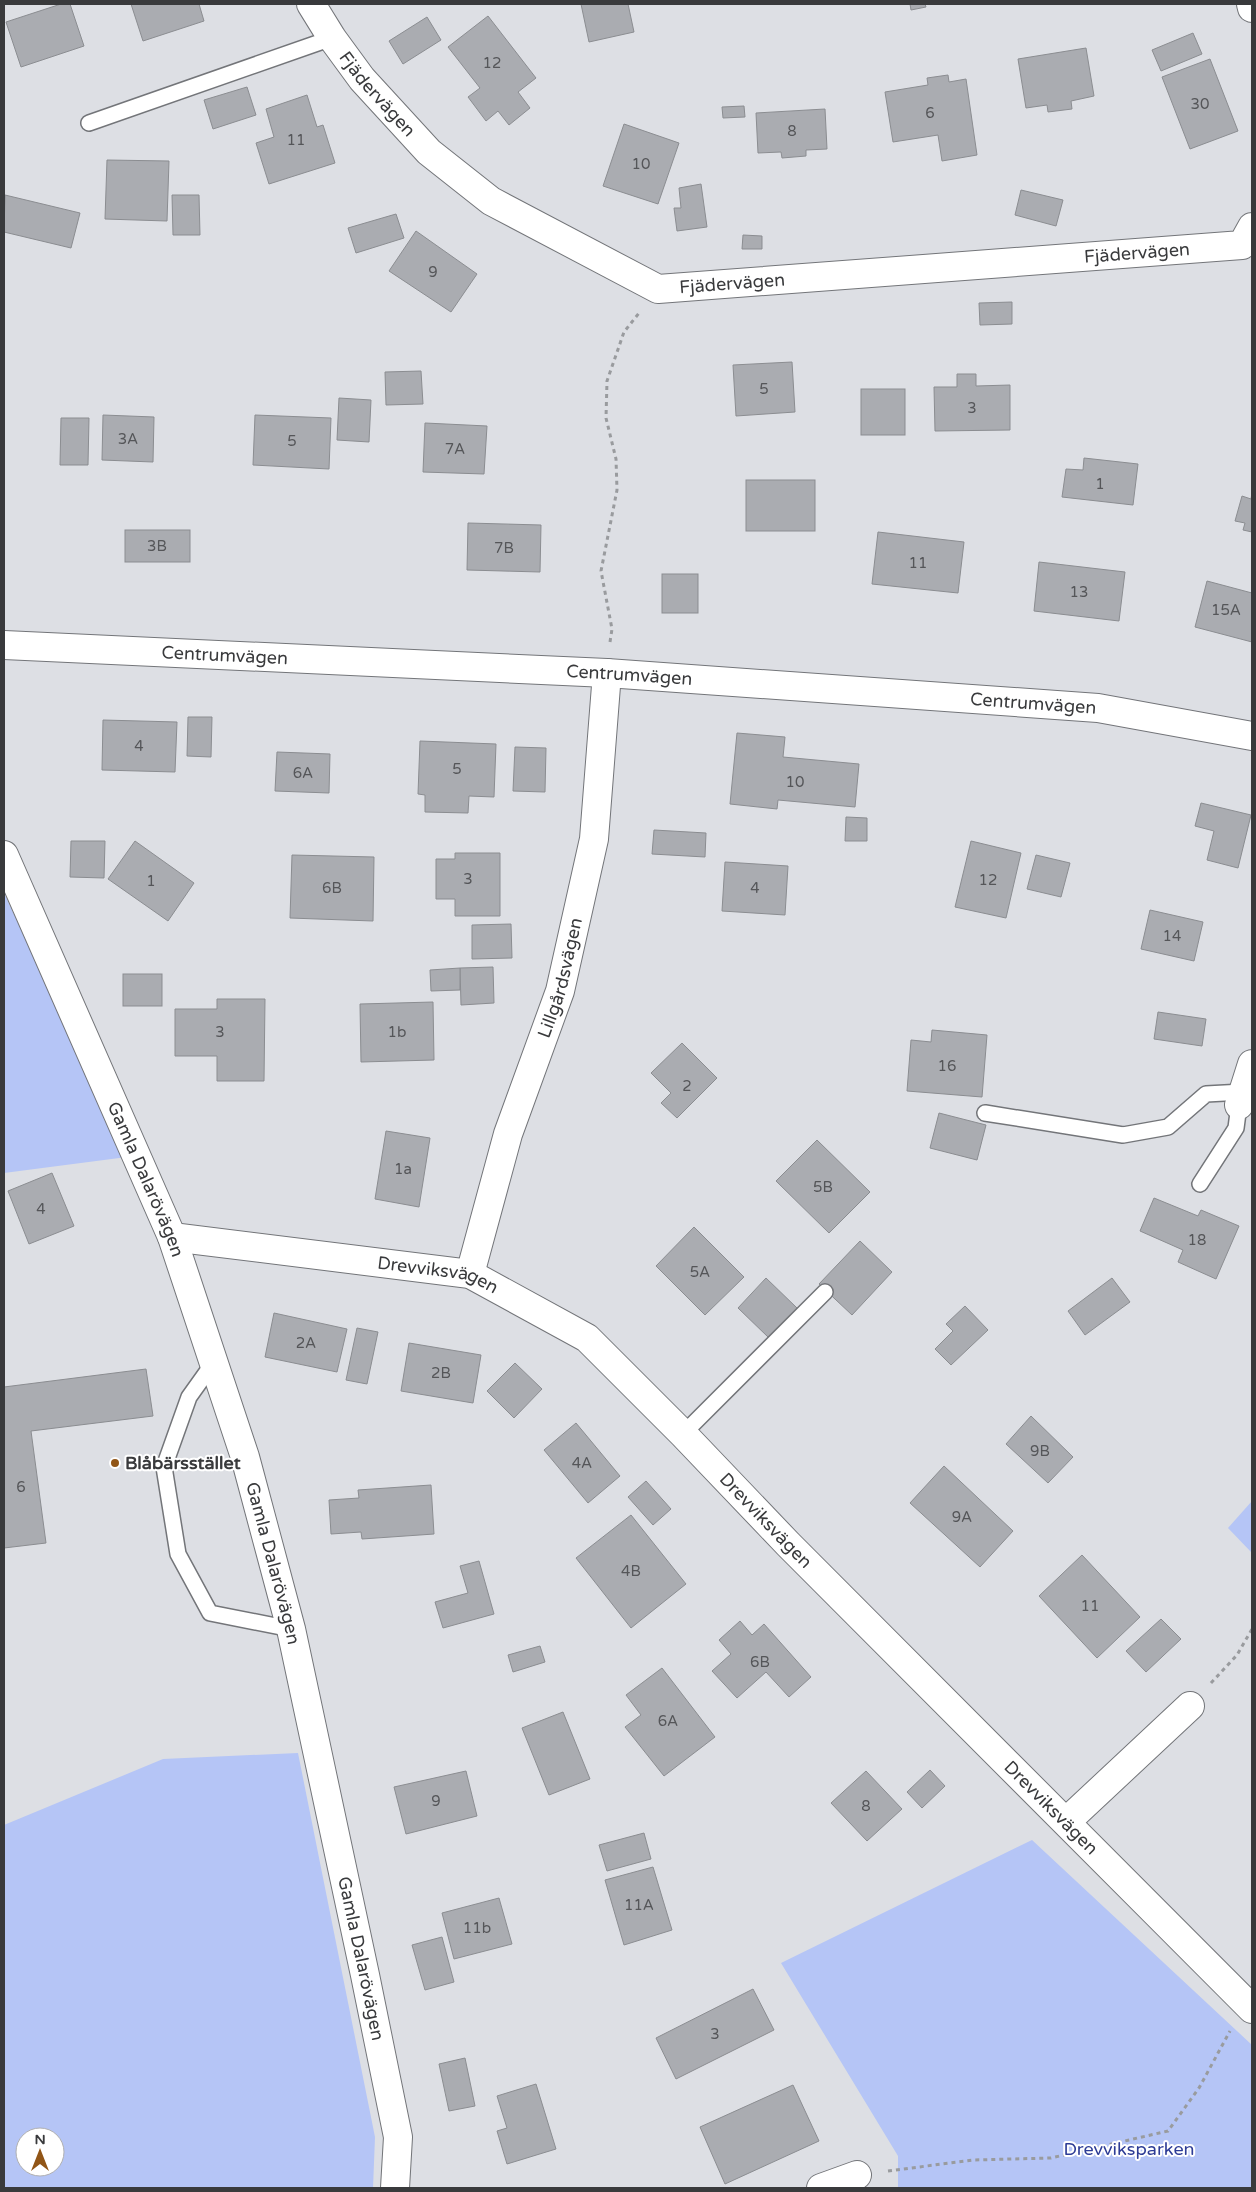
<svg xmlns="http://www.w3.org/2000/svg" width="1256" height="2192" font-family="'Varela Round',sans-serif">
<style>
.green{fill:#b5c5f6;fill-rule:evenodd}
.building{fill:#aaacb1;stroke:#8b8d91}
.lines{fill:none;stroke-linecap:round;stroke-linejoin:round}
.lane-casing{stroke:#737579;stroke-width:18}
.street-casing{stroke:#737579;stroke-width:30}
.path{stroke:#999b9e;stroke-width:3;stroke-dasharray:4 4;stroke-linecap:butt}
.lane{stroke:#fff;stroke-width:15}
.street{stroke:#fff;stroke-width:28}
.poi-dot{fill:#915516;stroke:#fff;stroke-width:2}
.labels{text-anchor:middle;dominant-baseline:central;stroke-width:4;stroke-linejoin:round;paint-order:stroke}
.number-label{font-size:15px;fill:#555659}
.street-label{font-size:18px;fill:#393a3c;stroke:#fff}
.poi-label{font-size:18px;font-weight:bold;fill:#393a3c;stroke:#fff;text-anchor:start}
.park-label{font-size:18px;fill:#2d3c96;stroke:#fff}
</style>
<rect width="100%" height="100%" fill="#dddfe4"/>
<!-- green -->
<g class="green">
<path d="M4 893 127 1157 4 1173Z"/>
<path d="M1252 1501V1553L1228 1528Z"/>
<path d="M298 1753 375 2137 373 2188H4V1825L163 1759ZM25 2137H55V2167H25Z"/>
<path d="M1032 1840 1252 2045V2188H898V2156L781 1963Z"/>
</g>
<!-- building -->
<g class="building">
<path d="M61 4H70L84 46 21 67 6 22Z"/>
<path d="M131 4H199L204 21 143 41Z"/>
<path d="M581 4H628L634 32 589 42Z"/>
<path d="M910 4H925L926 7 911 10Z"/>
<path d="M488 16 536 78 518 92 530 108 509 125 498 111 486 121 468 97 480 88 448 47Z"/>
<path d="M427 17 441 40 403 64 389 41Z"/>
<path d="M1193 33 1202 54 1161 71 1152 50Z"/>
<path d="M1086 48 1094 96 1071 101 1072 109 1048 112 1047 105 1026 108 1018 59Z"/>
<path d="M1210 59 1238 131 1190 149 1162 77Z"/>
<path d="M948 75 949 82 966 79 977 155 942 161 938 135 893 142 885 92 928 85 927 78Z"/>
<path d="M247 87 256 115 213 129 204 100Z"/>
<path d="M307 95 317 127 323 125 335 163 269 184 256 143 274 137 266 109Z"/>
<path d="M744 106 745 117 723 118 722 107Z"/>
<path d="M825 109 827 149 806 150V156L782 158 781 152 758 153 756 113Z"/>
<path d="M624 124 679 143 658 204 603 186Z"/>
<path d="M107 160 169 161 167 221 105 219Z"/>
<path d="M701 184 707 227 677 231 674 208H681L679 188Z"/>
<path d="M1021 190 1063 200 1056 226 1015 215Z"/>
<path d="M5 195 80 213 71 248 4 232Z"/>
<path d="M172 195H199L200 235H173Z"/>
<path d="M396 214 404 238 356 253 348 228Z"/>
<path d="M416 231 477 274 451 312 389 271Z"/>
<path d="M743 235 762 236V249H742Z"/>
<path d="M1012 302V324L980 325 979 303Z"/>
<path d="M792 362 795 412 736 416 733 365Z"/>
<path d="M421 371 423 404 386 405 385 372Z"/>
<path d="M957 374H976V386L1010 385V430L935 431 934 387H957Z"/>
<rect x="861" y="389" width="44" height="46"/>
<path d="M339 398 371 400 369 442 337 440Z"/>
<path d="M103 415 154 417 153 462 102 460Z"/>
<path d="M255 415 331 418 329 469 253 465Z"/>
<path d="M61 418H89L88 465H60Z"/>
<path d="M425 423 487 426 484 474 423 472Z"/>
<path d="M1084 458 1138 464 1133 505 1062 497 1066 469 1083 470Z"/>
<rect x="746" y="480" width="69" height="51"/>
<path d="M1252 493V532L1243 530 1245 523 1235 521 1242 496 1251 499Z"/>
<path d="M468 523 541 525 540 572 467 570Z"/>
<rect x="125" y="530" width="65" height="32"/>
<path d="M878 532 964 542 958 593 872 584Z"/>
<path d="M1039 562 1125 572 1119 621 1034 611Z"/>
<rect x="662" y="574" width="36" height="39"/>
<path d="M1207 581 1252 593V642L1195 627Z"/>
<path d="M188 717H212L211 757 187 756Z"/>
<path d="M103 720 177 722 175 772 102 770Z"/>
<path d="M737 733 785 737 783 757 859 764 855 807 778 800 777 809 730 804Z"/>
<path d="M420 741 496 744 494 797 469 796 468 813 425 812V795L418 794Z"/>
<path d="M515 747 546 748 545 792 513 791Z"/>
<path d="M277 752 330 754 329 793 275 791Z"/>
<path d="M1201 803 1251 815 1238 868 1207 860 1214 831 1195 826Z"/>
<path d="M846 817 867 818V841H845Z"/>
<path d="M654 830 706 833 705 857 652 854Z"/>
<path d="M71 841H105L104 878 70 877Z"/>
<path d="M135 841 194 883 168 921 108 879Z"/>
<path d="M971 841 1021 853 1006 918 955 907Z"/>
<path d="M455 853H500V916H455V899H436V859H455Z"/>
<path d="M292 855 374 857 373 921 290 918Z"/>
<path d="M1036 855 1070 863 1061 897 1027 889Z"/>
<path d="M725 862 788 866 785 915 722 911Z"/>
<path d="M1150 910 1203 922 1194 961 1141 949Z"/>
<path d="M511 924 512 958 472 959V925Z"/>
<path d="M493 967 494 1003 461 1005 460 968Z"/>
<path d="M460 968V990L431 991 430 970Z"/>
<rect x="123" y="974" width="39" height="32"/>
<path d="M217 999H265L264 1081H217V1056H175V1009H217Z"/>
<path d="M433 1002 434 1060 361 1062 360 1004Z"/>
<path d="M1158 1012 1206 1019 1202 1046 1154 1039Z"/>
<path d="M932 1030 987 1035 982 1097 907 1091 911 1040 931 1042Z"/>
<path d="M682 1043 717 1078 677 1118 661 1103 671 1093 651 1073Z"/>
<path d="M939 1113 986 1125 977 1160 930 1148Z"/>
<path d="M386 1131 430 1138 419 1207 375 1199Z"/>
<path d="M817 1140 870 1192 829 1233 776 1181Z"/>
<path d="M52 1173 74 1226 29 1244 8 1191Z"/>
<path d="M1154 1198 1198 1216 1201 1210 1239 1226 1216 1279 1178 1262 1183 1250 1140 1231Z"/>
<path d="M694 1227 744 1277 705 1315 656 1266Z"/>
<path d="M860 1241 892 1272 852 1315 819 1284Z"/>
<path d="M766 1278 797 1308 768 1337 738 1308Z"/>
<path d="M1112 1278 1130 1302 1085 1335 1068 1311Z"/>
<path d="M965 1306 988 1330 951 1365 935 1349 953 1331 946 1324Z"/>
<path d="M274 1313 347 1329 337 1372 265 1357Z"/>
<path d="M357 1328 378 1332 367 1384 346 1380Z"/>
<path d="M409 1343 481 1355 473 1403 401 1391Z"/>
<path d="M515 1363 542 1389 514 1418 487 1391Z"/>
<path d="M146 1369 153 1416 31 1431 46 1543 4 1548V1387Z"/>
<path d="M1031 1416 1073 1457 1048 1483 1006 1444Z"/>
<path d="M576 1423 620 1476 588 1503 544 1450Z"/>
<path d="M944 1466 1013 1531 980 1567 910 1503Z"/>
<path d="M646 1481 671 1509 653 1525 628 1497Z"/>
<path d="M431 1485 434 1534 362 1539 361 1532 331 1534 329 1500 359 1498 358 1490Z"/>
<path d="M631 1515 686 1584 631 1628 576 1558Z"/>
<path d="M1082 1555 1140 1617 1097 1658 1039 1596Z"/>
<path d="M479 1561 494 1614 443 1628 435 1602 468 1593 460 1566Z"/>
<path d="M1161 1619 1181 1639 1146 1672 1126 1651Z"/>
<path d="M740 1621 752 1635 764 1624 811 1677 789 1697 766 1672 737 1698 712 1671 731 1654 719 1640Z"/>
<path d="M540 1646 545 1662 513 1672 508 1655Z"/>
<path d="M662 1668 715 1737 664 1776 625 1727 641 1715 626 1695Z"/>
<path d="M563 1712 590 1779 549 1795 522 1728Z"/>
<path d="M930 1770 945 1786 922 1808 907 1792Z"/>
<path d="M466 1771 477 1816 406 1834 394 1787Z"/>
<path d="M866 1771 902 1809 867 1841 831 1803Z"/>
<path d="M644 1833 651 1859 607 1871 599 1845Z"/>
<path d="M653 1867 672 1930 624 1945 605 1880Z"/>
<path d="M499 1898 512 1944 454 1959 442 1913Z"/>
<path d="M442 1937 454 1982 425 1990 412 1945Z"/>
<path d="M753 1989 774 2030 676 2079 656 2038Z"/>
<path d="M465 2058 475 2106 449 2111 439 2064Z"/>
<path d="M536 2084 556 2149 507 2164 497 2131 507 2128 497 2096Z"/>
<path d="M793 2085 819 2141 725 2184 700 2127Z"/>
</g>
<g class="lines">
<defs>
<g id="lane">
<path d="M89 123 332 38"/>
<path d="M985 1113 1123 1135 1168 1127 1206 1094 1243 1092 1248 1094"/>
<path d="M1200 1184 1236 1128 1239 1105"/>
<path d="M214 1362 189 1397 164 1467 178 1554 210 1613 291 1629"/>
<path d="M683 1434 825 1292"/>
</g>
<g id="street">
<path id="s1" d="M311 4 332 38 362 79 429 152 491 201 658 289 1242 245 1252 227"/>
<path d="M1251 4 1252 8"/>
<path id="s2" d="M4 645 607 673 1098 708 1252 736"/>
<path id="s3" d="M4 855 172 1237 245 1457 291 1629 365 1975 398 2137 395 2188"/>
<path d="M1239 1105 1252 1064"/>
<path id="s4" d="M172 1237 470 1274 587 1338 683 1434 788 1544 1252 2009"/>
<path id="s5" d="M470 1274 508 1134 560 991 594 839 607 673"/>
<path d="M1067 1821 1190 1706"/>
<path d="M821 2188 857 2175"/>
</g>
</defs>
<!-- lane casing -->
<use href="#lane" class="lane-casing"/>
<!-- street casing -->
<use href="#street" class="street-casing"/>
<!-- path -->
<g class="path">
<path d="M610 642 612 629 601 571 617 490 616 459 606 418 607 381 624 332 639 313"/>
<path d="M1211 1683 1237 1655 1252 1629"/>
<path d="M888 2171 973 2160 1051 2158 1168 2131 1199 2088 1230 2031"/>
</g>
<!-- lane -->
<use href="#lane" class="lane"/>
<!-- street -->
<use href="#street" class="street"/>
</g>
<!-- markers -->
<circle class="poi-dot" cx="115" cy="1463" r="5"/>
<g class="labels">
<!-- number labels -->
<g class="number-label">
<text x="492" y="63">12</text>
<text x="1200" y="104">30</text>
<text x="930" y="113">6</text>
<text x="792" y="131">8</text>
<text x="296" y="140">11</text>
<text x="641" y="164">10</text>
<text x="433" y="272">9</text>
<text x="764" y="389">5</text>
<text x="972" y="408">3</text>
<text x="128" y="439">3A</text>
<text x="292" y="441">5</text>
<text x="455" y="449">7A</text>
<text x="1100" y="484">1</text>
<text x="157" y="546">3B</text>
<text x="504" y="548">7B</text>
<text x="918" y="563">11</text>
<text x="1079" y="592">13</text>
<text x="1226" y="610">15A</text>
<text x="139" y="746">4</text>
<text x="457" y="769">5</text>
<text x="303" y="773">6A</text>
<text x="795" y="782">10</text>
<text x="468" y="879">3</text>
<text x="988" y="880">12</text>
<text x="151" y="881">1</text>
<text x="332" y="888">6B</text>
<text x="755" y="888">4</text>
<text x="1172" y="936">14</text>
<text x="220" y="1032">3</text>
<text x="397" y="1032">1b</text>
<text x="947" y="1066">16</text>
<text x="687" y="1086">2</text>
<text x="403" y="1169">1a</text>
<text x="823" y="1187">5B</text>
<text x="41" y="1209">4</text>
<text x="1197" y="1240">18</text>
<text x="700" y="1272">5A</text>
<text x="306" y="1343">2A</text>
<text x="441" y="1373">2B</text>
<text x="1040" y="1451">9B</text>
<text x="582" y="1463">4A</text>
<text x="21" y="1487">6</text>
<text x="962" y="1517">9A</text>
<text x="631" y="1571">4B</text>
<text x="1090" y="1606">11</text>
<text x="760" y="1662">6B</text>
<text x="668" y="1721">6A</text>
<text x="436" y="1801">9</text>
<text x="866" y="1806">8</text>
<text x="639" y="1905">11A</text>
<text x="477" y="1928">11b</text>
<text x="715" y="2034">3</text>
</g>
<!-- street labels -->
<g class="street-label">
<text stroke="none"><textPath href="#s1" startOffset="112">Fjädervägen</textPath></text>
<text stroke="none"><textPath href="#s1" startOffset="938">Fjädervägen</textPath></text>
<text stroke="none"><textPath href="#s1" startOffset="532">Fjädervägen</textPath></text>
<text stroke="none"><textPath href="#s2" startOffset="221">Centrumvägen</textPath></text>
<text stroke="none"><textPath href="#s2" startOffset="626">Centrumvägen</textPath></text>
<text stroke="none"><textPath href="#s2" startOffset="1031">Centrumvägen</textPath></text>
<text stroke="none"><textPath href="#s5" startOffset="310">Lillgårdsvägen</textPath></text>
<text stroke="none"><textPath href="#s3" startOffset="354">Gamla Dalarövägen</textPath></text>
<text stroke="none"><textPath href="#s4" startOffset="269">Drevviksvägen</textPath></text>
<text stroke="none"><textPath href="#s4" startOffset="689">Drevviksvägen</textPath></text>
<text stroke="none"><textPath href="#s3" startOffset="759">Gamla Dalarövägen</textPath></text>
<text stroke="none"><textPath href="#s4" startOffset="1094">Drevviksvägen</textPath></text>
<text stroke="none"><textPath href="#s3" startOffset="1164">Gamla Dalarövägen</textPath></text>
</g>
<!-- poi labels -->
<g class="poi-label">
<text x="125" y="1463">Blåbärsstället</text>
</g>
<!-- park labels -->
<g class="park-label">
<text x="1129" y="2149">Drevviksparken</text>
</g>
</g>
<!-- border -->
<rect width="1256" height="2192" fill="none" stroke="#393a3c" stroke-width="10"/>
<!-- north arrow -->
<g transform="translate(40 2152)"><circle r="24" fill="#ffffff" stroke="#b0b0b1"/>
<path d="M0-4L9 19L0 12L-9 19Z" fill="#915516"/>
<text y="-8" font-size="14" font-weight="bold" text-anchor="middle" fill="#393a3c">N</text>
</g>
</svg>
